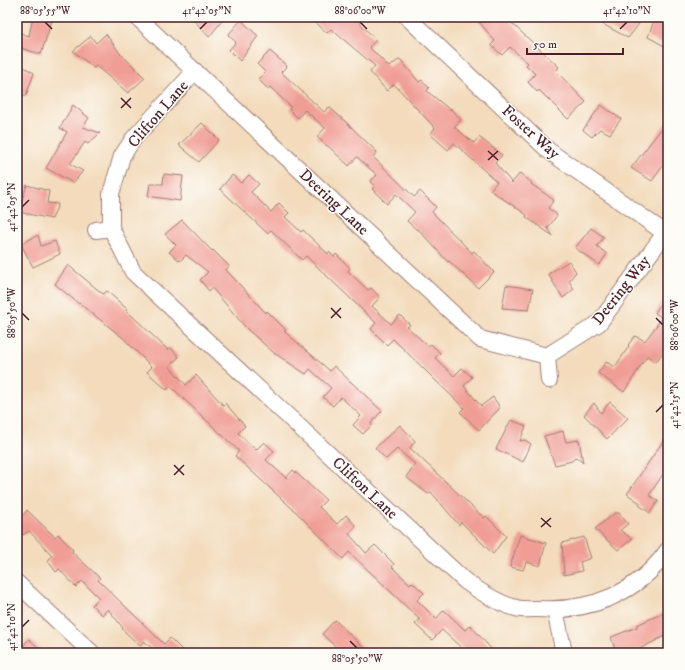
<svg xmlns="http://www.w3.org/2000/svg" width="685" height="670" font-family="'IM FELL DW Pica',serif">
<style>
.building{fill:#f09e95}
.lines{fill:none;stroke-linecap:round;stroke-linejoin:round}
.minor-casing{stroke:#9e7d74;stroke-width:18}
.minor{stroke:#fff;stroke-width:16}
.ticks{fill:none;stroke:#4a1f2b;stroke-width:1.5}
.labels{text-anchor:middle;dominant-baseline:central;stroke-width:3;stroke-linejoin:round;paint-order:stroke}
.street-label{font-size:16px;fill:#4a1f2b;stroke:#fdfcf7}
.neatline{fill:none;stroke:#4a1f2b;stroke-width:1.5}
.ticks-label{font-size:10px;text-anchor:middle;fill:#4a1f2b}
</style>
<rect width="100%" height="100%" fill="#fdfcf7"/>
<filter id="ink" filterUnits="userSpaceOnUse"><feTurbulence type="fractalNoise" baseFrequency=".025" numOctaves="2"/><feDisplacementMap in="SourceGraphic" scale="8" xChannelSelector="R" yChannelSelector="G"/><feConvolveMatrix kernelMatrix="1 2 1 2 8 2 1 2 1" color-interpolation-filters="sRGB"/></filter>
<filter id="wash" filterUnits="userSpaceOnUse"><feTurbulence type="fractalNoise" baseFrequency=".012" numOctaves="4" result="noise"/><feDisplacementMap in="SourceGraphic" scale="16" xChannelSelector="R" yChannelSelector="G"/><feGaussianBlur stdDeviation="0.9" result="paint"/><feColorMatrix in="noise" values="0 0 0 0 0 0 0 0 0 0 0 0 0 0 0 0 0 1.4 0 .05"/><feComposite in="paint" operator="in"/></filter>
<g filter="url(#wash)">
<rect width="100%" height="100%" fill="#f3dbbc"/>
<g id="blocks">
<!-- building -->
<g class="building">
<path d="M33 17H53L41 54 17 47V32L29 36Z"/>
<path d="M191 17H225L209 37Z"/>
<path d="M310 17H354L376 40 369 47 389 67 400 59 419 82 422 80 429 88 427 91 450 110 451 109 461 120 454 127 474 143 479 137 502 155 495 163 512 183 520 173 532 183 531 184 554 200 548 208 557 215 548 228 547 227 553 236 526 217 527 215 490 190 497 182 454 143 448 150 430 134 435 128 394 84 387 91 370 72 375 66 331 29 327 33Z"/>
<path d="M475 17H505L559 67 556 71 586 102 568 119 539 90 537 92 528 82 535 74 526 65 528 63 510 47 502 55 491 45 495 41Z"/>
<path d="M590 17H629L639 24 628 38Z"/>
<path d="M655 18 668 25V48L648 37Z"/>
<path d="M241 20 258 36 240 61 229 50 236 42 228 35Z"/>
<path d="M106 34 119 52 145 78 128 93 96 66 94 68 73 51 91 36 96 43Z"/>
<path d="M270 51 287 66 281 72 324 112 329 107 346 122 377 152 373 157 414 197 420 191 436 207 432 212 472 253 474 251 494 272 478 288 449 261 448 262 418 229 417 230 407 221 415 212 396 194 387 204 372 189 375 186 370 182 377 175 357 157 349 166 328 146H327L317 137 325 128 305 110 298 118 289 109 291 107 270 87 268 89 258 79 265 72 257 64Z"/>
<path d="M17 63 34 73 26 96 17 92Z"/>
<path d="M73 105 89 118 83 127 100 133 88 144 85 142 70 164 83 171 73 183 46 168 67 132 60 128Z"/>
<path d="M601 105 621 119 610 134 600 129 592 137 583 130Z"/>
<path d="M668 120V159L652 181 631 168Z"/>
<path d="M202 123 219 140 199 162 179 145Z"/>
<path d="M164 174 183 176 180 201 148 196 150 184H163Z"/>
<path d="M232 175 241 183 249 175 259 184 251 192 271 212 279 203 289 213 285 217 301 232 303 230 328 254 329 252 334 257 336 254 350 268 348 271 368 290 371 288 380 297 372 306 391 324 400 315 410 325 407 327 428 346 431 344 440 353 435 358 454 376 462 368 472 377 464 386 481 406 493 397 499 406V409L479 430 460 412 464 408 393 339 387 345 371 329 376 323 306 256 302 260 271 230 267 233 220 189Z"/>
<path d="M27 185 49 191 47 203 58 204 52 219 18 212Z"/>
<path d="M182 220 212 251 213 250 229 266 226 270 266 313 267 311 286 330 284 331 330 371 334 366 382 411 371 423 372 425 363 434 353 425 361 416 341 397 333 406 323 397 331 388 310 369 306 374 274 353 247 329 212 288 209 291 200 280 208 272 186 255 180 261 169 252 176 245 165 234Z"/>
<path d="M591 228 604 237 597 246 607 254 599 265 575 248Z"/>
<path d="M38 235 41 246 55 241 60 254 33 267 21 244Z"/>
<path d="M569 261 576 272 569 281 574 289 563 298 548 274Z"/>
<path d="M68 265 103 294 107 291 127 309 126 310 168 350 170 347 179 357 169 366 186 385 196 375 223 405 225 403 245 426 238 433 256 450 264 442 274 451 266 460 286 478 293 470 326 500 319 507 337 524 346 515 356 526 349 534 366 553 375 545 394 564 392 567 410 584 412 582 424 593 417 600 436 619 444 610 465 630 470 625 495 653H467L442 630 432 640 415 624 420 620 389 590 349 552 343 559 296 512 235 456 239 451 170 386 167 390 147 372 152 367 122 337 79 303V304L55 284Z"/>
<path d="M506 285 533 289 529 310 502 308Z"/>
<path d="M668 291V345L656 362 647 356 624 392 598 373 606 362 615 367 629 346 628 345 635 336 645 341 662 318 655 313Z"/>
<path d="M610 402 628 418 607 439 584 415 594 403 601 413Z"/>
<path d="M511 420 526 426 520 441 525 440 531 444 523 462 496 449Z"/>
<path d="M400 425 415 441 410 448 484 518 486 516 506 536 493 554 461 522 459 525 431 492 428 494 406 477 415 464 397 449 386 459 375 448Z"/>
<path d="M563 431 566 442 579 440 583 463 576 457 572 461 555 465 544 436Z"/>
<path d="M668 434V476L664 473 649 495 658 501 650 513 639 505 640 503 627 494Z"/>
<path d="M27 510 55 537 58 534 73 550 72 552 100 578 98 580 164 644 170 638 185 653H155L156 652 144 641 140 646 122 629 123 628 108 609 102 615 92 605 99 598 82 581 76 587 59 569 56 572 48 561 52 555 29 531 23 535 17 530V523Z"/>
<path d="M615 513H619L628 524 620 530 632 539 618 550 595 529Z"/>
<path d="M520 535 546 543 540 566 526 562 523 570 510 567Z"/>
<path d="M584 537 591 558 580 562 582 571 564 575 562 543Z"/>
<path d="M663 613 668 622V634L632 653H616L611 637 637 627V625Z"/>
<path d="M335 620 369 653H342L322 634Z"/>
<path d="M29 639 44 653H17Z"/>
</g>
</g>
</g>
<g filter="url(#ink)">
<use href="#blocks" fill-opacity="0" stroke="#9e7d74" stroke-width="1"/>
<g class="lines">
<defs>
<g id="minor">
<path d="M137 17 480 339 547 356"/>
<path d="M407 17 549 151 665 233"/>
<path d="M195 71 134 138 122 156 111 194V228L133 272 465 581C479 591 500 604 516 608 523 610 531 609 538 609 590 612 637 594 668 550"/>
<path d="M96 230 111 228"/>
<path d="M547 356 599 323 668 229"/>
<path d="M547 356 549 380"/>
<path d="M17 583 92 653"/>
<path d="M555 610 564 653"/>
</g>
</defs>
<!-- minor casing -->
<use href="#minor" class="minor-casing"/>
<!-- minor -->
<use href="#minor" class="minor"/>
</g>
</g>
<!-- ticks -->
<path class="ticks" d="M45 22 52 29M360 22 367 29M200 29 207 22M620 29 627 22M121 98 131 108M121 108 131 98M488 151 498 160M488 160 498 151M22 207 29 200M331 308 341 318M22 313 29 320M331 318 341 308M656 318 663 325M656 412 663 405M174 465 184 475M174 475 184 465M541 518 551 527M541 527 551 518M22 627 29 620M350 641 357 648"/>
<g class="labels">
<!-- street labels -->
<g class="street-label">
<text transform="translate(158 114) rotate(-49)">Clifton Lane</text>
<text transform="translate(531 132) rotate(42)">Foster Way</text>
<text transform="translate(334 202) rotate(43)">Deering Lane</text>
<text transform="translate(621 290) rotate(-52)">Deering Way</text>
<text transform="translate(365 488) rotate(43)">Clifton Lane</text>
</g>
</g>
<!-- margin -->
<rect width="685" height="670" fill="none" stroke="#fdfcf7" stroke-width="44"/>
<!-- scale -->
<path d="M527 48v6h96v-6" fill="none" stroke="#4a1f2b" stroke-width="2"/>
<text x="533" y="48" font-size="12" fill="#4a1f2b" stroke="#fdfcf7" stroke-width="3" paint-order="stroke">50 m</text>
<rect x="22" y="22" width="641" height="626" class="neatline"/>
<g class="ticks-label">
<text x="45" y="14">88°05'55"W</text>
<text x="207" y="14">41°42'05"N</text>
<text x="360" y="14">88°06'00"W</text>
<text x="627" y="14">41°42'10"N</text>
<text transform="translate(11 207) rotate(-90)" y="4">41°42'05"N</text>
<text transform="translate(11 313) rotate(-90)" y="4">88°05'50"W</text>
<text transform="translate(674 325) rotate(-90)" y="4">88°06'00"W</text>
<text transform="translate(674 405) rotate(-90)" y="4">41°42'15"N</text>
<text transform="translate(11 627) rotate(-90)" y="4">41°42'10"N</text>
<text x="357" y="662">88°05'50"W</text>
</g>
</svg>
